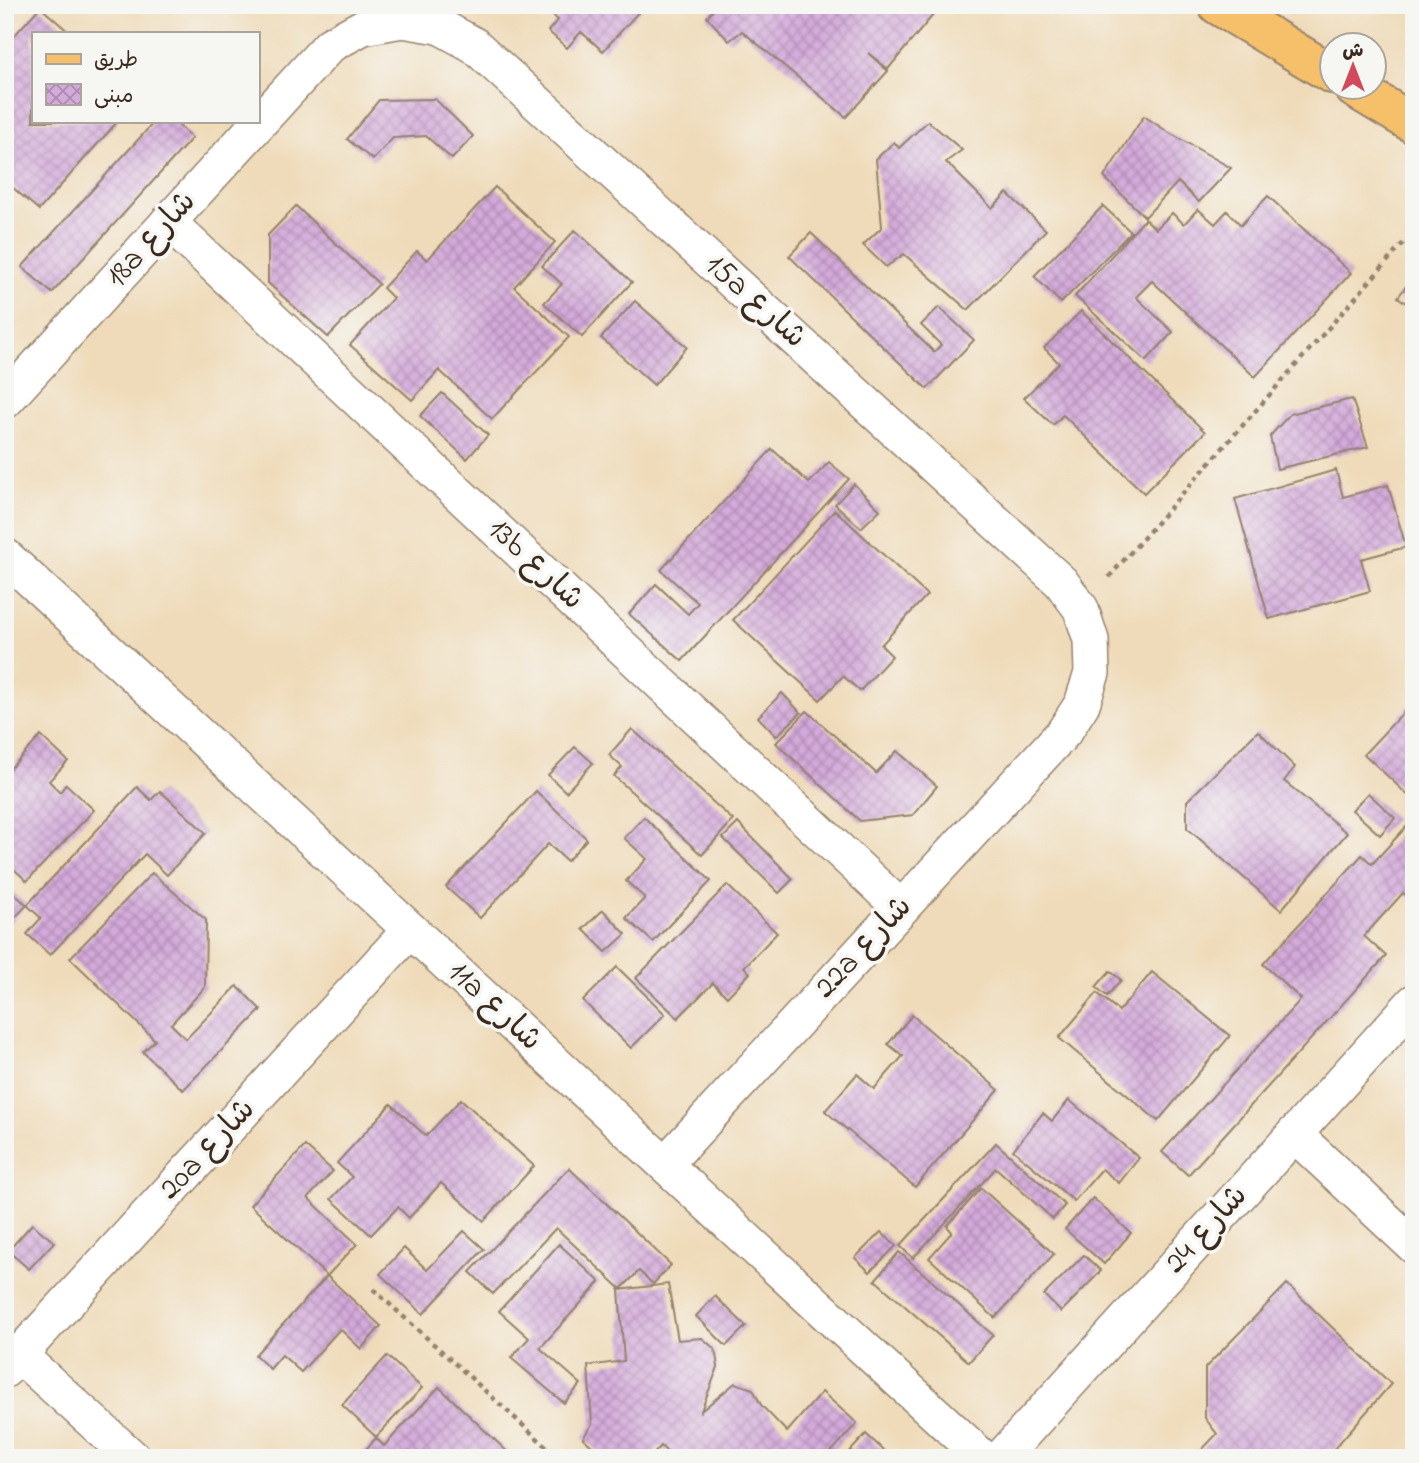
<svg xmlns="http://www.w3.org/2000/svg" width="1419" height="1463" font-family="'Indie Flower','Playpen Sans Arabic',sans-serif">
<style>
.building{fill:url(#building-cross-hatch)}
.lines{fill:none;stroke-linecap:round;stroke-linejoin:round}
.street-casing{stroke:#95826c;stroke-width:38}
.primary-casing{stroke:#95826c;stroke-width:42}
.path{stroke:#95826c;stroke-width:4.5;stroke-dasharray:5 5;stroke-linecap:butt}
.street{stroke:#fff;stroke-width:35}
.primary{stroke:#f6c06b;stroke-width:38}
.labels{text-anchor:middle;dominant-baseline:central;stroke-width:7;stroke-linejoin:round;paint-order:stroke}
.street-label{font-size:32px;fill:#3b2a1e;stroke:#f6f6f2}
</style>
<defs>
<pattern id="building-cross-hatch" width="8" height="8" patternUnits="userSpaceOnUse" patternTransform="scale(1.75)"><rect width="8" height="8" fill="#d4aadb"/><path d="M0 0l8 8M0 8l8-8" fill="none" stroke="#ad8bb1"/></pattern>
</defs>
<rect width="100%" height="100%" fill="#f6f6f2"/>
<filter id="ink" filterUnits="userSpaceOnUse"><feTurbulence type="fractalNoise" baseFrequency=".0143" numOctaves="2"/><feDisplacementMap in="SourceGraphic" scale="14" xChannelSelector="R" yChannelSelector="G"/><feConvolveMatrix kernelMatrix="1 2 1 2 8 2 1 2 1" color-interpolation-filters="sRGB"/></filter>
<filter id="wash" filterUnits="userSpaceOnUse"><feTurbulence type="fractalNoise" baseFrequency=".00686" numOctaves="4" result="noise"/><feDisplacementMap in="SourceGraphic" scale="28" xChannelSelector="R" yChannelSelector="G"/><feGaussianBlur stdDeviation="1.57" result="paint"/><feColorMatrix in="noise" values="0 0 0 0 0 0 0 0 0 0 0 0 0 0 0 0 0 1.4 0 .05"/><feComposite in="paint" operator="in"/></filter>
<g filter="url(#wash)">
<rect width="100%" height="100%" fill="#efdbba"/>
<g id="blocks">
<!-- building -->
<g class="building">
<path d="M542 5H645L603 51 581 32 567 48 548 31 558 20Z"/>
<path d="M717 5H934L938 9 888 69 868 53 888 71 846 117 742 31 729 41 707 17Z"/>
<path d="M40 7 70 33H33V121H118L39 210 5 181V46Z"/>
<path d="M435 99 473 136 452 159 426 136 393 138 373 160 347 139 379 100Z"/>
<path d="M1144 116 1168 132 1231 168 1199 202 1178 182 1145 217 1104 177Z"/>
<path d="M155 121H174L192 138 52 293 22 267Z"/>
<path d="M928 121 962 150 946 162 992 208 1007 193 1046 230 968 310 904 254 886 267 863 245 882 227 876 159 894 142 899 148Z"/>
<path d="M495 187 555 242 514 287 569 337 492 419 439 370 412 400 350 345 393 298 383 288 417 251 427 260Z"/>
<path d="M1268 196 1351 273 1255 377 1152 281 1136 297 1173 332 1146 361 1075 296 1145 219 1156 229 1172 213 1184 224 1198 209 1215 224 1227 211 1241 225Z"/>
<path d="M296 206 379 284 328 337 268 283V235Z"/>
<path d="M1103 206 1131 232 1061 303 1034 276Z"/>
<path d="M575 230 632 282 582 337 544 303 562 284 542 266Z"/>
<path d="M811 233 934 352 941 345 921 325 939 307 974 340 927 389 789 256Z"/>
<path d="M1414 276V309L1398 297Z"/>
<path d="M635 301 687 347 654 385 601 338Z"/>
<path d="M1081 311 1205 432 1144 493 1063 415 1053 425 1024 398 1059 363 1044 348Z"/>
<path d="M442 393 488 435 467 459 420 416Z"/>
<path d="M1352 399 1368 447 1277 469 1270 436 1290 414Z"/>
<path d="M772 449 809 483 829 462 849 479 682 661 629 614 656 584 688 614 698 603 661 570Z"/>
<path d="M1336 470 1343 497 1388 485 1406 547 1361 559 1370 591 1269 619 1235 499Z"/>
<path d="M854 484 880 510 861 528 835 504Z"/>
<path d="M835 510 927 595 881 645 892 656 860 691 843 676 820 700 733 620Z"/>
<path d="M782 693 801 713 776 736 758 717Z"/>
<path d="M1414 701V801L1364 754Z"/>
<path d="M807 711 876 773 897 751 937 786 913 815 860 821 776 743Z"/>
<path d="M632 729 733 820 702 855 614 776 622 767 609 755Z"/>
<path d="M1258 731 1295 767 1284 781 1347 833 1281 910 1187 828V801Z"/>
<path d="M41 736 68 761 49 781 60 792 66 784 94 810 27 881 5 861V774Z"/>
<path d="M575 747 593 763 566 792 548 775Z"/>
<path d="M137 787 151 800 160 791 206 833 167 875 145 854 50 955 27 934 41 918 27 905 5 928V886L27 905Z"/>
<path d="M536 791 587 839 567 861 548 844 480 918 446 887Z"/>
<path d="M1368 793 1395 818 1380 835 1352 810Z"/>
<path d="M644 817 711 881 653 942 626 918 645 898 626 881 647 859 624 838Z"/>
<path d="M738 823 793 879 779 893 723 838Z"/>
<path d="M1406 827 1414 834V902L1403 893 1364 936 1386 956 1188 1175 1162 1152 1301 999 1263 964 1362 855 1372 864Z"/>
<path d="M152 873 206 920 205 987 171 1024 186 1039 237 986 261 1010 183 1090 143 1052 155 1040 70 958Z"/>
<path d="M727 885 777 933 744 967 750 973 727 997 713 983 678 1018 636 978Z"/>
<path d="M603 910 626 934 606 952 583 929Z"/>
<path d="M617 967 665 1014 631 1048 583 1001Z"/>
<path d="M1110 971 1121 980 1107 996 1096 987Z"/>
<path d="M1152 972 1230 1036 1158 1121 1059 1038 1097 993 1119 1011Z"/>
<path d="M912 1015 999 1090 915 1187 825 1111 857 1074 874 1089 903 1056 888 1044Z"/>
<path d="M461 1099 534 1166 484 1221 441 1183 409 1218 398 1207 371 1235 331 1199 352 1177 337 1163 391 1104 426 1136Z"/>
<path d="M1069 1100 1139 1158 1119 1183 1102 1169 1074 1201 1013 1150 1043 1113 1052 1121Z"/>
<path d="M996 1143 1065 1205 1053 1219 996 1168 913 1258 900 1246Z"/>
<path d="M305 1146 333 1171 308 1198 357 1244 327 1276 381 1326 361 1349 340 1329 301 1372 282 1355 270 1369 255 1355 327 1276 250 1205Z"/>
<path d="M569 1168 671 1265 653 1284 639 1271 621 1289 556 1228 493 1294 470 1272Z"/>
<path d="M981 1188 1054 1254 995 1318 929 1258 952 1232 947 1226Z"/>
<path d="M1093 1198 1131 1233 1104 1264 1065 1229Z"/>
<path d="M32 1224 54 1242 29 1269 8 1251Z"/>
<path d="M464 1231 484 1249 423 1314 380 1274 404 1248 427 1270Z"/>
<path d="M881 1232 896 1246 870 1272 855 1258Z"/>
<path d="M559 1244 600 1282 540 1348 581 1384 564 1403 511 1358 529 1338 499 1311Z"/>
<path d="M899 1252 993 1335 969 1362 875 1280Z"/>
<path d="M1084 1255 1101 1271 1061 1312 1044 1295Z"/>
<path d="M668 1284 678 1340 702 1338 715 1349 718 1367 701 1411 735 1383 753 1389 761 1405 787 1432 822 1392 857 1423 826 1458H673L661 1446 650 1458H605L583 1438 592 1424 588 1366 624 1361 619 1290Z"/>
<path d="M1287 1284 1391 1384 1326 1458H1200L1197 1455 1217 1434 1205 1418V1368Z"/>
<path d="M715 1296 746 1326 726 1346 696 1316Z"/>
<path d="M387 1356 422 1388 376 1437 342 1405Z"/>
<path d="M439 1387 514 1458H358L376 1438 384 1446Z"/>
<path d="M866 1434 892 1458H844Z"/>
</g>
</g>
</g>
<g filter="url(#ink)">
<use href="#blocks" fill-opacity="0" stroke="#95826c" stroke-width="2"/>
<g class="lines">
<defs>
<g id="street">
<path d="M168 222 901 908"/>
<path d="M5 401 330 45 363 27 402 20 439 26 474 45 1061 582 1081 609 1091 640 1092 673 1082 704 1064 732 665 1164"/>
<path d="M5 556 983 1458"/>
<path d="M1294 1134 1414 1246"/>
<path d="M19 1355 133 1458"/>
<path d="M5 1370 410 930"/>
<path d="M1001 1458 1414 1002"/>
</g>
<g id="primary">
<path d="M1218 5 1332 74"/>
<path d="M1354 88 1414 124"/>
</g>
</defs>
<!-- street casing -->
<use href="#street" class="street-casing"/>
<!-- primary casing -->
<use href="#primary" class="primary-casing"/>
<!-- path -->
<g class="path">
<path d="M1109 577 1414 231"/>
<path d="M373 1289 559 1458"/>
</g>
<!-- street -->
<use href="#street" class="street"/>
<!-- primary -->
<use href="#primary" class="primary"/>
</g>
</g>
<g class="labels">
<!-- street labels -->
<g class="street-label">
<text transform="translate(152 240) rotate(-48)">18a شارع</text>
<text transform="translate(755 302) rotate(42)">15a شارع</text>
<text transform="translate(535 565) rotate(43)">13b شارع</text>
<text transform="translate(864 948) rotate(-47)">22a شارع</text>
<text transform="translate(494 1007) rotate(43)">11a شارع</text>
<text transform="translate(208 1150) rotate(-47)">20a شارع</text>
<text transform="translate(1207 1230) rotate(-48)">شارع 24</text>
</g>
</g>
<!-- margin -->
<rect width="1419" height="1463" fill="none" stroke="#f6f6f2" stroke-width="28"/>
<!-- legend -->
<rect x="32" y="32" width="228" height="91" fill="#f6f6f2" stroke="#aba49d" stroke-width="2"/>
<rect x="46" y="54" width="35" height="10" fill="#f6c06b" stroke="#aba49d" stroke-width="2"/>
<text x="94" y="66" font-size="21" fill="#3b2a1e">طريق</text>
<rect x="46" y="84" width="35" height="21" fill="url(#building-cross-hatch)" stroke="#aba49d" stroke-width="2"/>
<text x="94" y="102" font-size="21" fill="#3b2a1e">مبنى</text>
<!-- north arrow -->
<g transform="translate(1353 66)"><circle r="33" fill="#f6f6f2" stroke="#aba49d" stroke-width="2"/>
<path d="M0-5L12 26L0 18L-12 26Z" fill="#d1495b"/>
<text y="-10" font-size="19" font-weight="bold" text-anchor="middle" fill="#3b2a1e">ش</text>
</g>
</svg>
